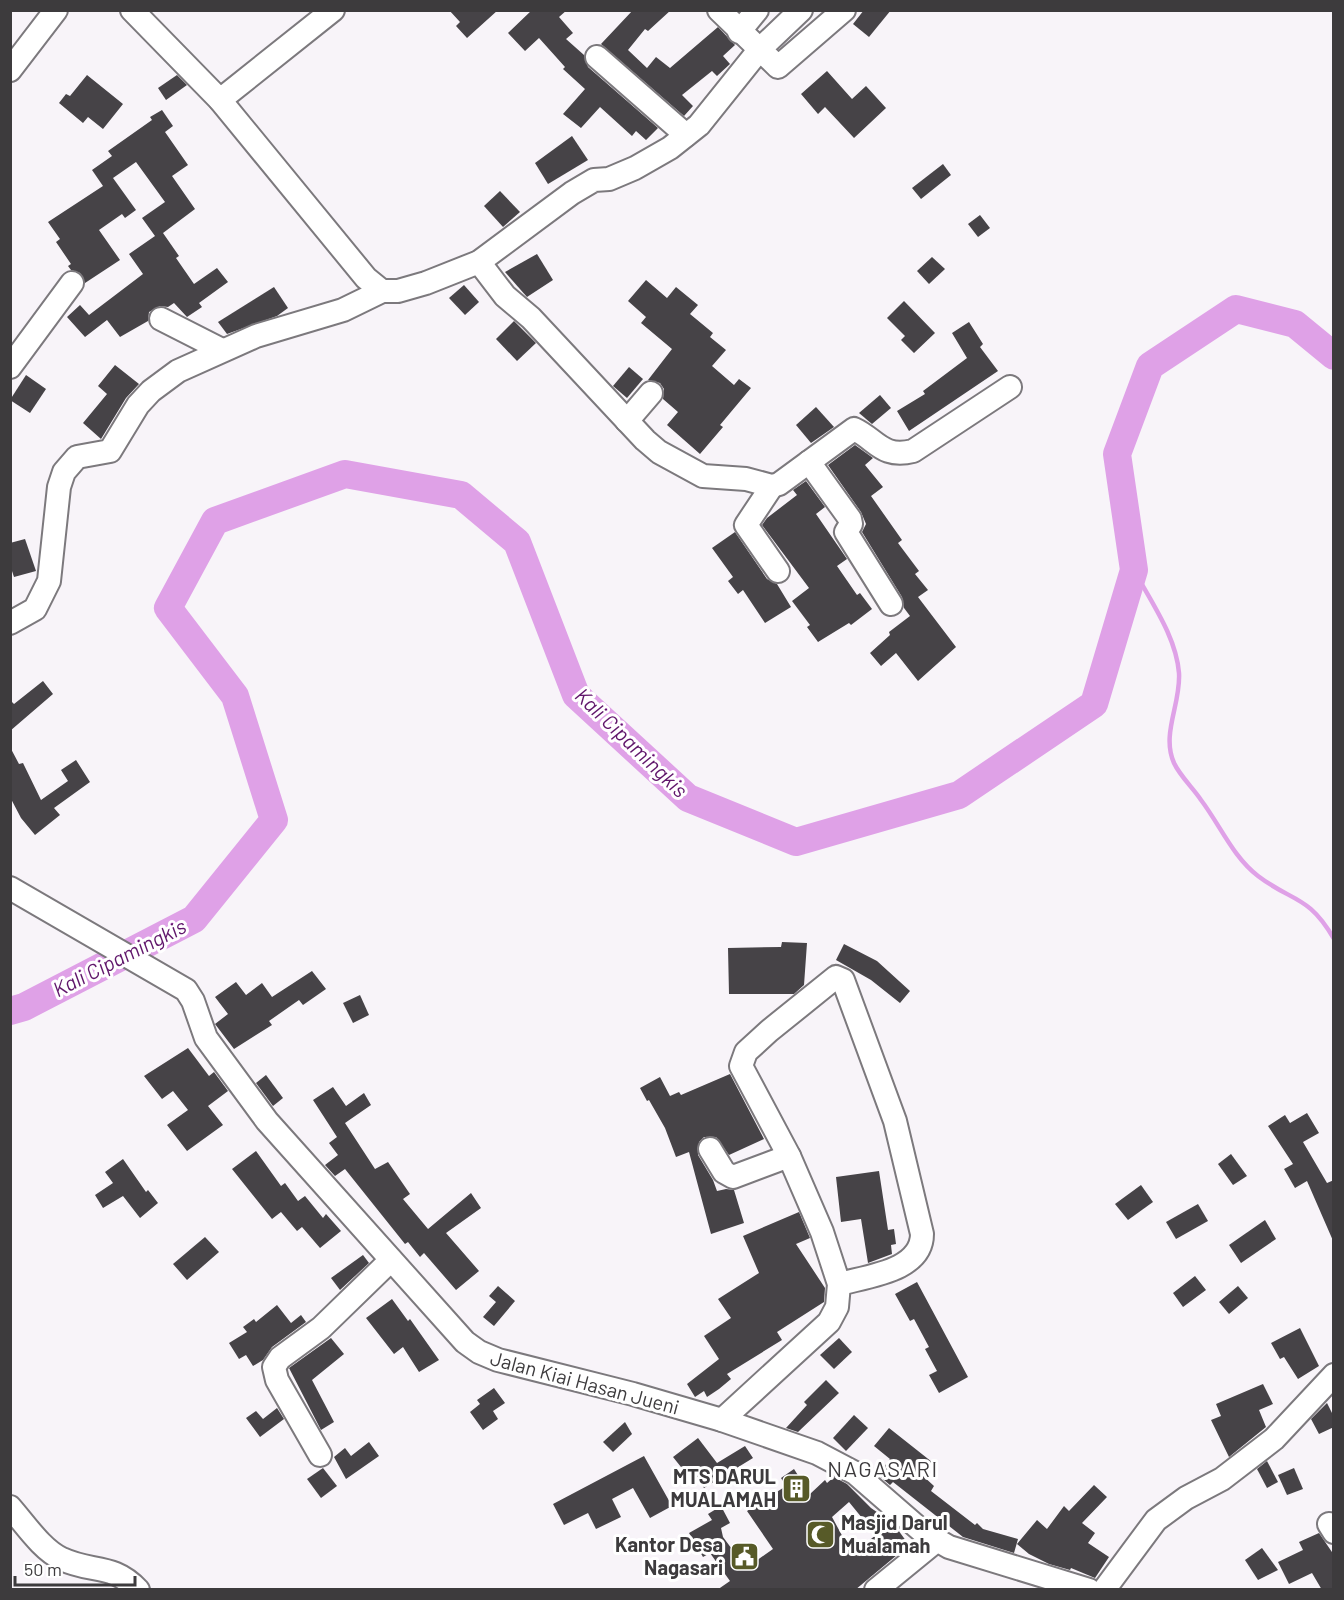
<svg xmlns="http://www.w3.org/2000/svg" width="1344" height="1600" font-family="Barlow,sans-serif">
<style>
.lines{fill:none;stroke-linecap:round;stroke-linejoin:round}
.stream{stroke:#dfa1e7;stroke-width:4.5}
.river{stroke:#dfa1e7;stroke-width:28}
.building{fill:#464347;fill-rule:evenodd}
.minor-casing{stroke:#7c797d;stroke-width:26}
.minor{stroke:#fff;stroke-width:22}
.labels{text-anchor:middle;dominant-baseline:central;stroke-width:6;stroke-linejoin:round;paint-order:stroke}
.street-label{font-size:20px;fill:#3d3b3d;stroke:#fff}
.poi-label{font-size:20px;font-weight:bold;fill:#3d3b3d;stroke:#fff;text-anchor:end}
.water-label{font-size:21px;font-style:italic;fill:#60166b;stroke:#fff}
.quarter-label{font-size:22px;letter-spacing:1.5px;fill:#3d3b3d;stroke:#fff}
</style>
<rect width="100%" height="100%" fill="#f8f4f9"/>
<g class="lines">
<!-- stream -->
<path class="stream" d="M1134 570C1151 602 1176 636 1179 673 1181 704 1161 734 1174 763 1180 776 1193 788 1201 800 1220 825 1233 857 1258 876 1292 902 1309 895 1334 939"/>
<!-- river -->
<path class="river" d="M10 1011 24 1007 194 919 274 820 235 696 168 608 215 521 345 474 461 495 517 542 576 695 688 798 796 842 959 795 1094 704 1134 570 1117 454 1150 366 1236 309 1295 324 1334 356"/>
</g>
<!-- building -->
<g class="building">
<path d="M449 10H498L467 38 456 26 460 22Z"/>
<path d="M532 10H567L559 17 573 33 566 39 584 55 588 67 658 128 646 140 636 131 632 136 600 107 581 128 563 114 585 89 563 69 565 67 539 38 525 51 508 33Z"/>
<path d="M633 10H671L648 31 645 29 628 50 647 68 656 57 670 68 718 27 735 45 723 56 730 64 717 76 712 71 682 95 693 106 684 116 601 44Z"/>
<path d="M864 10H891L869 37 853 24Z"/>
<path d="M827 71 852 99 866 86 886 108 854 138 825 107 818 114 801 94Z"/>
<path d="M87 75 123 104 103 129 88 117 83 123 59 103 66 94 70 96Z"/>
<path d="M177 75 187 85 166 100 158 88Z"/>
<path d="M162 110 173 126 165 132 188 165 172 176 195 209 163 233 179 256 176 258 194 284 217 268 228 282 199 303 202 307 187 317 174 303 168 307 160 306 149 312 148 321 120 337 107 320 85 337 67 317 80 305 89 315 143 274 129 254 155 236 142 218 165 202 136 162 113 178 136 210 125 218 122 214 99 230 120 260 85 283 80 273 71 270 68 266 71 264 56 242 60 239 48 222 103 186 92 170 112 156 108 151 152 120 150 117Z"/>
<path d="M572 136 588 160 548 184 535 163Z"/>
<path d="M943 164 951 175 921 199 912 188Z"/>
<path d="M500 191 520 212 503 227 484 206Z"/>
<path d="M980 215 990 228 978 237 968 224Z"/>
<path d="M537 254 553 280 527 297 505 272Z"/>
<path d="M932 257 945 269 929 284 917 271Z"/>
<path d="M646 280 667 298 676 287 698 305 690 314 713 333 710 337 726 350 712 366 734 385 739 379 751 388 720 425 723 427 700 454 667 425 678 412 663 399 664 389 660 383 648 380 672 349 641 323 646 317 628 301Z"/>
<path d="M464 285 479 302 465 315 449 298Z"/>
<path d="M274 287 288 308 277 316 227 334 218 322Z"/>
<path d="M904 301 935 333 914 353 901 340 905 336 887 318Z"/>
<path d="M514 321 536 343 517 361 496 339Z"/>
<path d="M969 322 983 344 980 347 998 371 909 431 897 411 925 394 923 391 967 358 952 333Z"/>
<path d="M115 365 139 384 126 398 101 439 83 423 107 394 98 386Z"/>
<path d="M629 367 643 379 627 398 613 386Z"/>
<path d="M26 375 46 389 30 413 10 400Z"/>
<path d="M880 395 891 408 872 424 859 413Z"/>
<path d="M816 407 834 427 811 443 796 425Z"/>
<path d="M855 445 873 458 865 465 883 487 871 496 902 540 898 543 919 571 915 574 928 590 918 597 956 647 918 681 896 653 881 666 870 653 890 635 889 632 910 616 904 608 902 597 862 532 866 524 861 512 828 465Z"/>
<path d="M806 481 825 507 816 514 847 559 837 566 857 595 860 593 872 609 851 625 849 623 818 642 807 627 810 625 792 601 809 588 762 525 767 518 797 495 793 490Z"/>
<path d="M735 532 767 579 777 584 791 607 765 623 743 590 738 594 728 581 733 577 712 548Z"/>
<path d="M25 539 36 571 14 577 10 565V543Z"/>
<path d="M43 681 53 694 10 731V700L14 704Z"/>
<path d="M10 747 19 764 23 763 41 800 68 781 61 770 76 760 90 782 54 808 60 815 35 835 21 818 10 797Z"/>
<path d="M782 942 807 943 804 985 794 994H729L728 948 781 947Z"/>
<path d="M844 944 877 961 910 991 900 1003 871 980 836 960Z"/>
<path d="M312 971 326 989 303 1005 299 1000 269 1021 272 1025 234 1049 215 1024 228 1014 215 997 236 982 246 995 262 983 272 997Z"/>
<path d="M360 995 369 1015 353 1023 343 1003Z"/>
<path d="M188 1048 209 1076 214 1072 228 1091 208 1106 223 1125 187 1151 167 1125 188 1110 173 1091 162 1099 144 1076Z"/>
<path d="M730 1074 764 1139 729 1155 716 1137H704L699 1142 698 1155 713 1180 717 1191 726 1189 734 1190 744 1223 711 1234 689 1152 676 1157 665 1128 649 1100 647 1101 640 1088 660 1077 670 1096 679 1092 681 1095Z"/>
<path d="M266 1075 283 1098 273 1106 256 1083Z"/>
<path d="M333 1087 346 1106 364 1093 371 1105 345 1123 375 1169 388 1162 410 1194 403 1199 428 1229 471 1193 481 1208 446 1233 479 1271 456 1290 424 1253 420 1257 408 1242 405 1244 345 1169 335 1176 325 1165 338 1155 329 1143 337 1137 313 1100Z"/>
<path d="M1307 1113 1319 1133 1303 1142 1327 1183 1334 1180V1243L1307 1181 1295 1188 1284 1169 1293 1164 1268 1126 1285 1115 1290 1123Z"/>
<path d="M256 1151 281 1186 285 1183 298 1201 305 1196 323 1218 326 1214 341 1231 320 1248 302 1227 297 1231 281 1212 272 1219 232 1169Z"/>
<path d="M1231 1154 1247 1176 1233 1185 1218 1164Z"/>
<path d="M123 1159 146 1192 148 1190 158 1203 140 1218 123 1196 103 1208 95 1195 113 1183 105 1172Z"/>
<path d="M879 1171 888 1230 894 1229 896 1244 891 1245 892 1254 868 1263 861 1219 841 1222 836 1177Z"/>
<path d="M1141 1185 1153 1202 1128 1220 1115 1204Z"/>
<path d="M1198 1204 1208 1221 1176 1239 1166 1222Z"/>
<path d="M799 1212 810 1238 796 1244 825 1288 824 1302 777 1332 782 1340 727 1374 731 1379 719 1389 707 1397 704 1391 695 1397 687 1384 719 1359 704 1336 731 1318 718 1299 759 1273 743 1236Z"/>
<path d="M1265 1220 1276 1239 1241 1263 1229 1245Z"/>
<path d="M205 1237 219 1252 187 1280 173 1264Z"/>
<path d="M363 1255 369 1263 340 1290 331 1278Z"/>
<path d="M1195 1276 1206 1290 1183 1307 1173 1293Z"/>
<path d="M917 1282 968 1377 939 1393 929 1375 937 1371 925 1349 929 1347 914 1319 910 1321 895 1294Z"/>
<path d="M498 1286 515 1301 494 1326 483 1317 496 1302 489 1296Z"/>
<path d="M1238 1286 1248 1298 1229 1314 1219 1302Z"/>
<path d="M392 1299 408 1321 410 1319 439 1360 419 1372 403 1347 394 1354 366 1318Z"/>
<path d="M277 1305 291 1323 301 1315 306 1322 272 1347 263 1360 253 1366 246 1355 239 1359 229 1343 247 1332 243 1327 254 1319 256 1322Z"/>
<path d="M1300 1328 1319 1366 1298 1379 1284 1357 1280 1359 1271 1343Z"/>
<path d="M331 1338 344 1354 312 1380 334 1422 321 1430 289 1368Z"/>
<path d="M839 1338 852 1352 834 1369 820 1355Z"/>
<path d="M826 1380 839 1393 798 1432 786 1428 807 1405 804 1402Z"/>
<path d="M1263 1384 1273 1404 1259 1410 1266 1427 1229 1457 1211 1420 1221 1416 1216 1404Z"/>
<path d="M494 1388 505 1403 493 1411 498 1419 483 1430 470 1412 480 1404 477 1400Z"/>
<path d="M1327 1403 1334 1417V1427L1319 1434 1311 1419Z"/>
<path d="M277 1408 284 1419 260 1437 246 1418 256 1411 263 1419Z"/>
<path d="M854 1415 868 1428 846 1451 833 1438Z"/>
<path d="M625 1422 632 1434 613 1452 603 1442Z"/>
<path d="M889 1428 932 1462 922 1475 934 1486 931 1491 975 1525 977 1523 983 1529 1018 1539 1014 1553 963 1537 893 1482 890 1485 878 1475 890 1459 874 1446Z"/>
<path d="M698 1438 717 1463 745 1446 753 1458 704 1488 694 1473 689 1477 673 1457Z"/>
<path d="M369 1442 379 1456 346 1479 334 1457 345 1448 351 1456Z"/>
<path d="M644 1456 672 1506 650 1518 633 1488 612 1499 621 1517 596 1529 588 1513 564 1525 553 1504Z"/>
<path d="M1267 1461 1278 1482 1267 1488 1257 1469Z"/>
<path d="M323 1468 337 1486 321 1498 307 1479Z"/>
<path d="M1294 1468 1303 1489 1287 1495 1278 1475Z"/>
<path d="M794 1469 810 1494 825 1480 827 1483 834 1477 847 1484 871 1508 893 1523 909 1545 855 1590H717L730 1581 710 1553 703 1557 689 1533 712 1520 708 1514 721 1506 730 1523 721 1528 723 1537 746 1568 773 1549 747 1511 786 1486 781 1478ZM849 1502 876 1535 852 1554 832 1517Z"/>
<path d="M1094 1485 1107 1497 1082 1523 1095 1533 1088 1543 1109 1557 1095 1578 1071 1568 1070 1570 1049 1564 1029 1554 1017 1544 1037 1520 1047 1529 1064 1506 1069 1511Z"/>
<path d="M1319 1533 1334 1555V1590H1322L1312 1573 1289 1584 1278 1562 1303 1550 1299 1542Z"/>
<path d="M1262 1548 1278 1570 1258 1580 1245 1560Z"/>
</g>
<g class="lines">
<defs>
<g id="minor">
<path d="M132 10 220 100 366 278 382 291"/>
<path d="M719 10 778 67 844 10"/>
<path d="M739 32 757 10"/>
<path d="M597 57 686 135"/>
<path d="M10 70 56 10"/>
<path d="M220 100 333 10"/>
<path d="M479 262 505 296 531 318 645 440 659 452 703 476 746 479 772 486 779 484 854 429C876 439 882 459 913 451L1010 387"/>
<path d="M161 319 222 350"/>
<path d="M10 367 72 283"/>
<path d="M627 421 651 393"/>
<path d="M809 462 850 519 851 524 846 532 891 604"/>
<path d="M772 486 746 525 778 571"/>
<path d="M10 623 35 609 49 581 59 487 64 472 77 457 110 451 138 405 151 391 178 371 256 336 343 310 382 291H398L426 283 479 262 572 193 594 180 609 179 635 168 670 148 699 125 760 49 801 10"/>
<path d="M10 888 186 990 193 1001 206 1038 267 1121 465 1342 479 1352 498 1360 633 1394 722 1420 817 1453 855 1473 923 1532 949 1547 1089 1590"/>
<path d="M710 1149 724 1172 733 1177 789 1156"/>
<path d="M722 1420 829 1322 837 1307 839 1284 822 1232 789 1156 741 1066 746 1052 769 1031 836 977 843 980 895 1121 922 1234C922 1271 868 1276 839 1284"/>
<path d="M320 1455 277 1380 274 1367 280 1358 321 1328 391 1260"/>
<path d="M10 1507C25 1524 42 1550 62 1559 91 1573 113 1563 138 1590"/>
<path d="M1329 1524 1334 1532"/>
<path d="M876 1590 936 1541"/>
<path d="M1104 1590 1156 1520 1186 1498 1222 1479 1274 1439 1334 1375"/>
</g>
</defs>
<!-- minor casing -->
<use href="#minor" class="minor-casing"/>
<!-- minor -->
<use href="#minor" class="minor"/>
</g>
<!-- icons -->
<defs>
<symbol id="building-square" viewBox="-11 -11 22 22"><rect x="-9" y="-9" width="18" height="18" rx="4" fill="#575a28" stroke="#fff"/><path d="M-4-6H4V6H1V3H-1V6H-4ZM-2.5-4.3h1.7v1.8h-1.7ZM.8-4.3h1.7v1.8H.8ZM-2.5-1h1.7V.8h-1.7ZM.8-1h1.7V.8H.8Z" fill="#fff"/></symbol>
<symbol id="mosque-square" viewBox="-11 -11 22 22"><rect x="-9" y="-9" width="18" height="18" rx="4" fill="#575a28" stroke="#fff"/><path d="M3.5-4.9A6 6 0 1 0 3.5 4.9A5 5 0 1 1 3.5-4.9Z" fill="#fff"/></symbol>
<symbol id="civic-square" viewBox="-11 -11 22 22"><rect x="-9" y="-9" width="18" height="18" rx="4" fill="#575a28" stroke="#fff"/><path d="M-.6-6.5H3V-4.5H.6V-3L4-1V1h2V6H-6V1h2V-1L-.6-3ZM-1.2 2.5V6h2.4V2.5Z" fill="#fff"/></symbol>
</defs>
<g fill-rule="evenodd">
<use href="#building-square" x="780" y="1472" width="33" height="33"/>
<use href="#mosque-square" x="804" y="1518" width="33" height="33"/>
<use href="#civic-square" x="728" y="1540" width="33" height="33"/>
</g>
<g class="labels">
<!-- street labels -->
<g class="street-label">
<text transform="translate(585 1382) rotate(15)">Jalan Kiai Hasan Jueni</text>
</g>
<!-- poi labels -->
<g class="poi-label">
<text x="776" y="1476">MTS DARUL<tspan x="776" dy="23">MUALAMAH</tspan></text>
<text x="841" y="1522" text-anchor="start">Masjid Darul<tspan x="841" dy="23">Mualamah</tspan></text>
<text x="723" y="1544">Kantor Desa<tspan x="723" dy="23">Nagasari</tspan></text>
</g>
<!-- water labels -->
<g class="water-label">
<text transform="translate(632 742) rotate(44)">Kali Cipamingkis</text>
<text transform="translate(119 957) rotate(-27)">Kali Cipamingkis</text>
</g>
<!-- quarter labels -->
<g class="quarter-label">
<text x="883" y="1468">NAGASARI</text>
</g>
</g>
<!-- border -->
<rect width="1344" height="1600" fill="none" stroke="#3d3b3d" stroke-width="24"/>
<!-- scale -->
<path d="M15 1576v9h120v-9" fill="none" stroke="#3d3b3d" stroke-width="3"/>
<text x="24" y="1576" font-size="18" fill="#3d3b3d" stroke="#ffffff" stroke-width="4.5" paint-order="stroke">50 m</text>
</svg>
